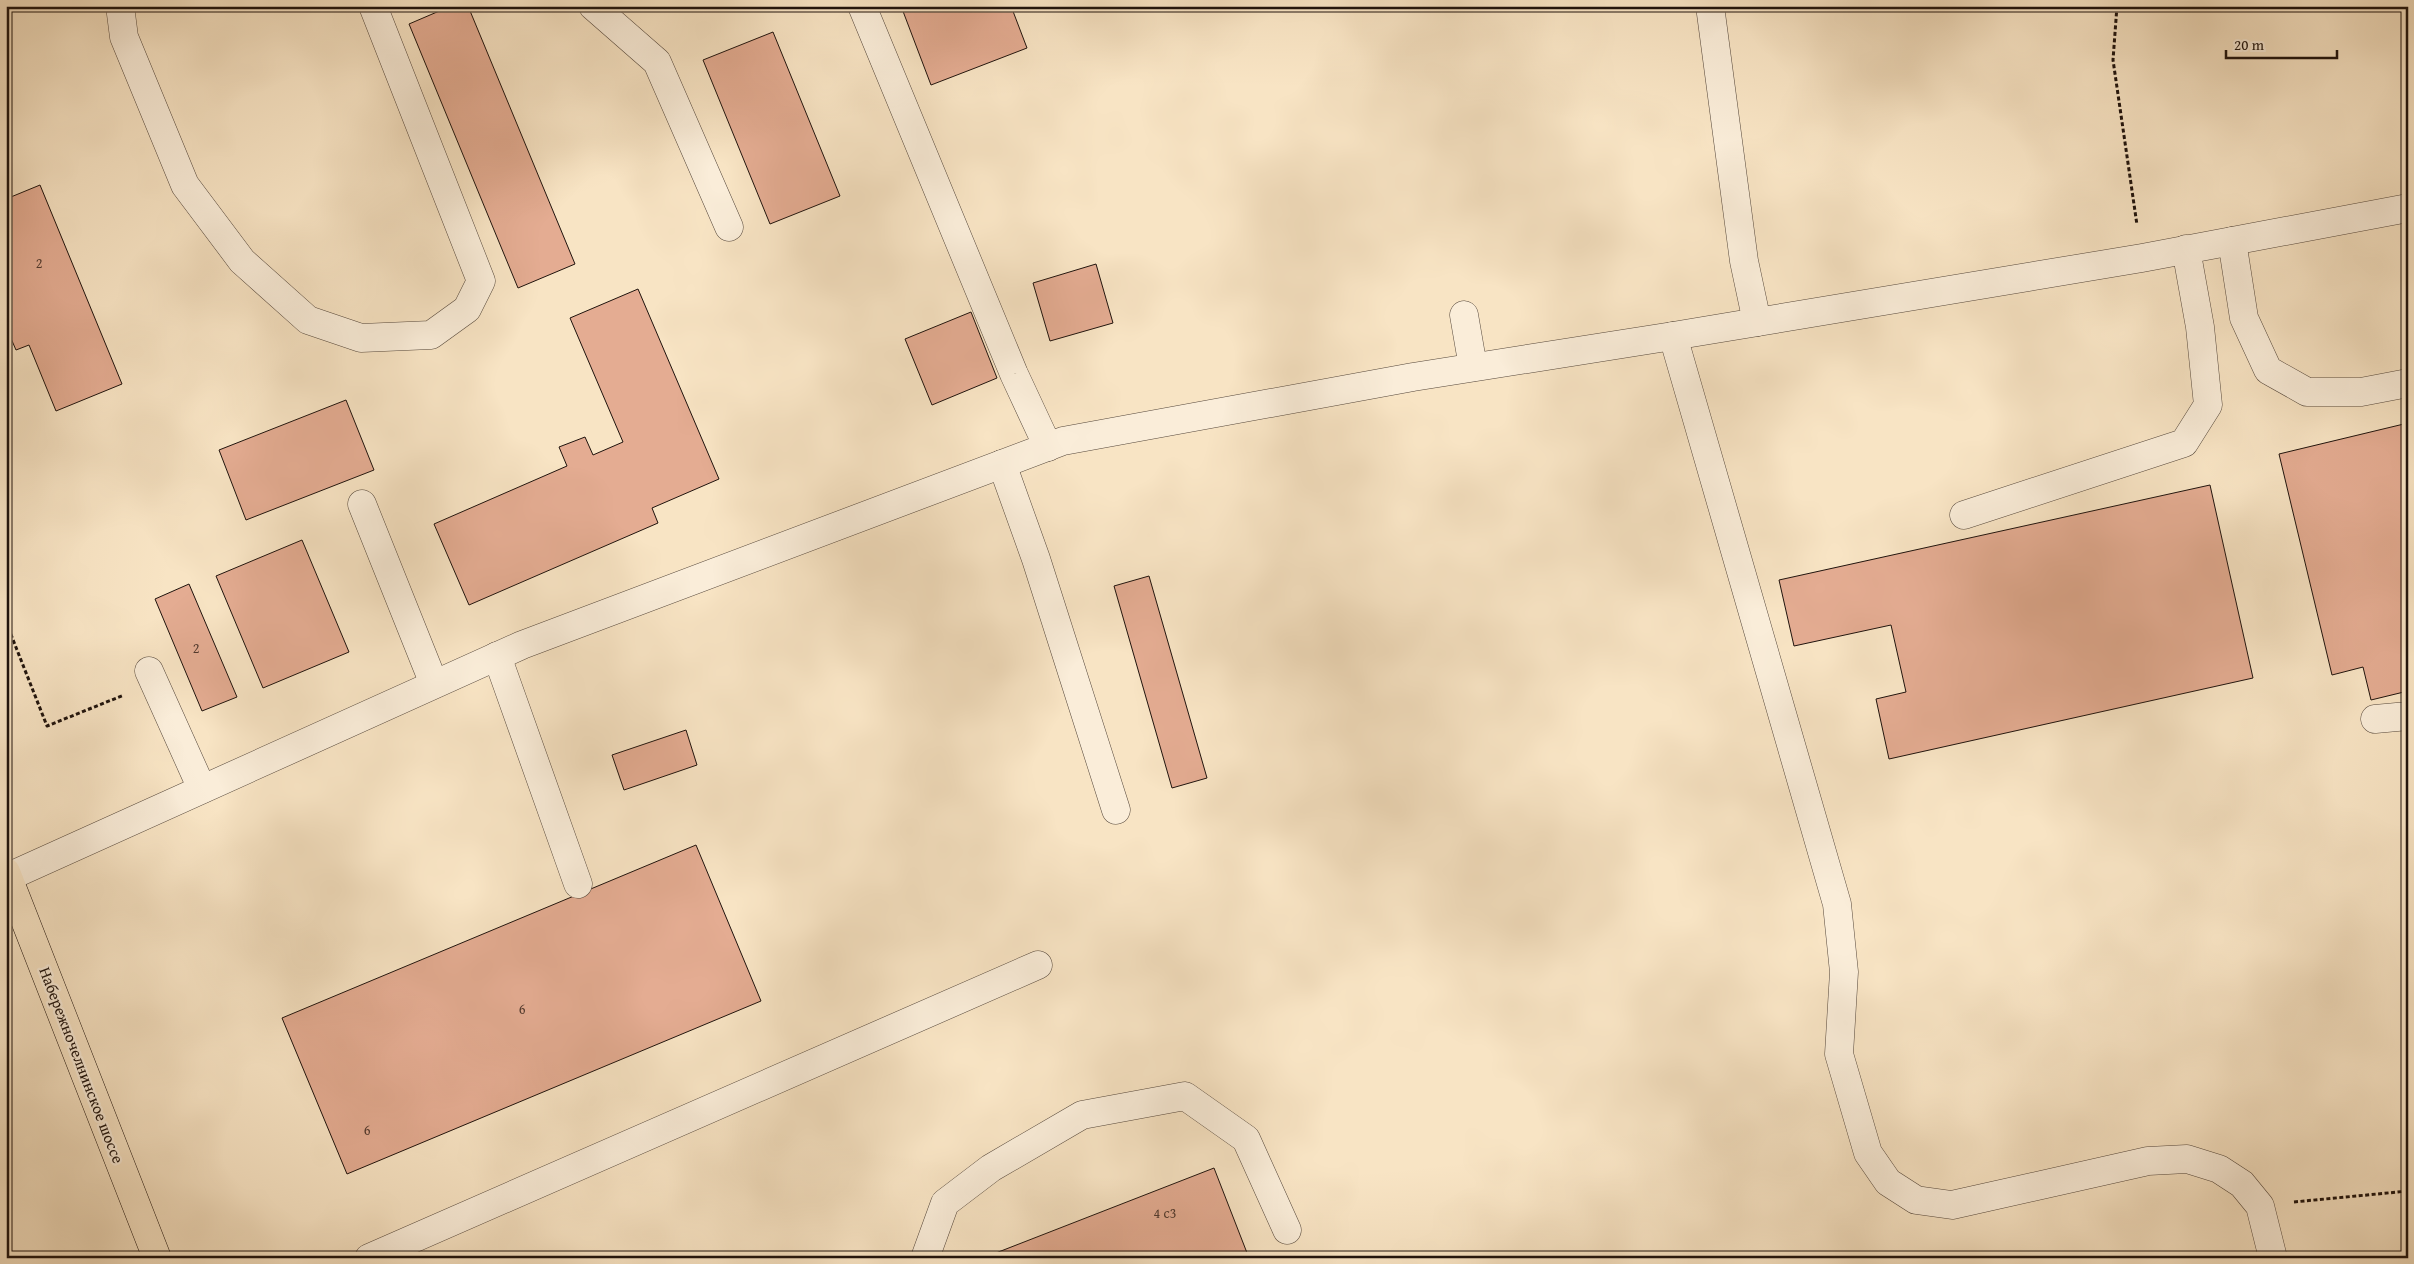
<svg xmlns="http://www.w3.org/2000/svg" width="2414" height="1264" font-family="'Gentium Book Plus',serif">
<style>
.building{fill:#e4ac92;stroke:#1f130d}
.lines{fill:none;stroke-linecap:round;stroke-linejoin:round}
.minor-casing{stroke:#55473b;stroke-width:29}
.major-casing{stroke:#1f130d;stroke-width:29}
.path{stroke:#1f130d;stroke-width:3;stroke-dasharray:4 2.5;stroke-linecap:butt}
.minor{stroke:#faedd9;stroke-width:28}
.major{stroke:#f8e4c4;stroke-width:28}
.labels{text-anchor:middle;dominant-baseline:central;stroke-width:4.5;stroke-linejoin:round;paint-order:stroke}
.number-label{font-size:14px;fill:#50392e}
.street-label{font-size:16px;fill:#1f130d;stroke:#faedd9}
</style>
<rect width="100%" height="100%" fill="#f8e4c4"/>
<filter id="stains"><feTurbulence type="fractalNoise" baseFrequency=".004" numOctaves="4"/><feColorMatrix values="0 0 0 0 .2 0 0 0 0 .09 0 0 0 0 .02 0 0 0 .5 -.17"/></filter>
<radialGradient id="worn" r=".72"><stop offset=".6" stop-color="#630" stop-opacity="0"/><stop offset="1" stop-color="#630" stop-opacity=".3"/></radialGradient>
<!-- building -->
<g class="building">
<path d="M451 6H468L575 264 518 288 409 24Z"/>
<path d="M901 6H1011L1027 48 931 85Z"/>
<path d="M773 32 840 196 770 224 703 60Z"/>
<path d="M40 185 122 384 56 411 29 345 16 350 6 327V199Z"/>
<path d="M1096 264 1113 323 1050 341 1033 283Z"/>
<path d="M638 289 719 479 652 508 658 523 469 605 434 524 567 466 559 447 585 437 593 455 623 442 570 318Z"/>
<path d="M971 312 997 378 932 405 905 339Z"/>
<path d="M346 400 374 470 246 520 219 450Z"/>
<path d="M2408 423V691L2371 700 2363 667 2332 675 2279 454Z"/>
<path d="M2210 485 2253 678 1889 759 1876 699 1906 692 1891 625 1794 646 1779 580Z"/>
<path d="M302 540 349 652 263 688 216 576Z"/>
<path d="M1149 576 1207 778 1172 788 1114 586Z"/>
<path d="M189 584 237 697 202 711 155 599Z"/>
<path d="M686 730 697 765 624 790 612 755Z"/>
<path d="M696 845 761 1001 347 1174 282 1018Z"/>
<path d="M1214 1168 1249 1258H983Z"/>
</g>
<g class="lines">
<defs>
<g id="minor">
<path d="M120 6 124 37 185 185 242 261 308 320 361 338 431 335 467 309 481 281 373 6"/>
<path d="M593 6 657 62 729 227"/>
<path d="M862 6 1014 374 1048 447"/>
<path d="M1710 6 1744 261 1757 322"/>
<path d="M2232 241 2244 318 2268 370 2307 392H2361L2408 383"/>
<path d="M1464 315 1473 367"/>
<path d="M1673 336 1837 904 1844 972 1839 1054 1868 1153 1888 1182 1916 1200 1952 1205 2148 1161 2187 1159 2219 1169 2242 1184 2260 1206 2273 1258"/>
<path d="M1002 464 1036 559 1116 810"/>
<path d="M362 504 434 684"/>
<path d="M1964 515 2184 443 2208 405 2200 327 2186 249"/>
<path d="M497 656 578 884"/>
<path d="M149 671 202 789"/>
<path d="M2375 719 2408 716"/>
<path d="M8 877 522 645 1063 441 1413 377 1673 336 2142 258 2408 208"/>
<path d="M369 1258 1038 965"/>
<path d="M925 1258 945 1203 991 1168 1082 1115 1185 1096 1246 1139 1287 1230"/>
</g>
<path id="major" d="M6 872 157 1258"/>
</defs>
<!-- minor casing -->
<use href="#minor" class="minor-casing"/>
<!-- major casing -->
<use href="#major" class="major-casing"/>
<!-- path -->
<g class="path">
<path d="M2117 6 2113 60 2137 225"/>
<path d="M6 622 47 726 124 695"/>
<path d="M2294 1202 2408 1191"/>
</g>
<!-- minor -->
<use href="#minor" class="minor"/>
<!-- major -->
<use href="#major" class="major"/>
</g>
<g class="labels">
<!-- number labels -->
<g class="number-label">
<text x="39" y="263">2</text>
<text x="196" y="648">2</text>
<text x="522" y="1009">6</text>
<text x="367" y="1130">6</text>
<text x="1165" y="1213">4 с3</text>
</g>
<!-- street labels -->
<g class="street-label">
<text transform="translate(82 1065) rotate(69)">Набережночелнинское шоссе</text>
</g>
</g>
<!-- margin -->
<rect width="2414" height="1264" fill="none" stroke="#f8e4c4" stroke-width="25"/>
<rect x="8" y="8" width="2399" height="1249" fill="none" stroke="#1f130d" stroke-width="2.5"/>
<rect x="12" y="12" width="2389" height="1239" fill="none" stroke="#1f130d"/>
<!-- scale -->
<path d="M2226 50v8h111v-8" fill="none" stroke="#1f130d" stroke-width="2.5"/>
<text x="2234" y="50" font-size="15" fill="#1f130d" stroke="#faedd9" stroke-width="4" paint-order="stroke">20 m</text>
<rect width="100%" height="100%" filter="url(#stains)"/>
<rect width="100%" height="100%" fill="url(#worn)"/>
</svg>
